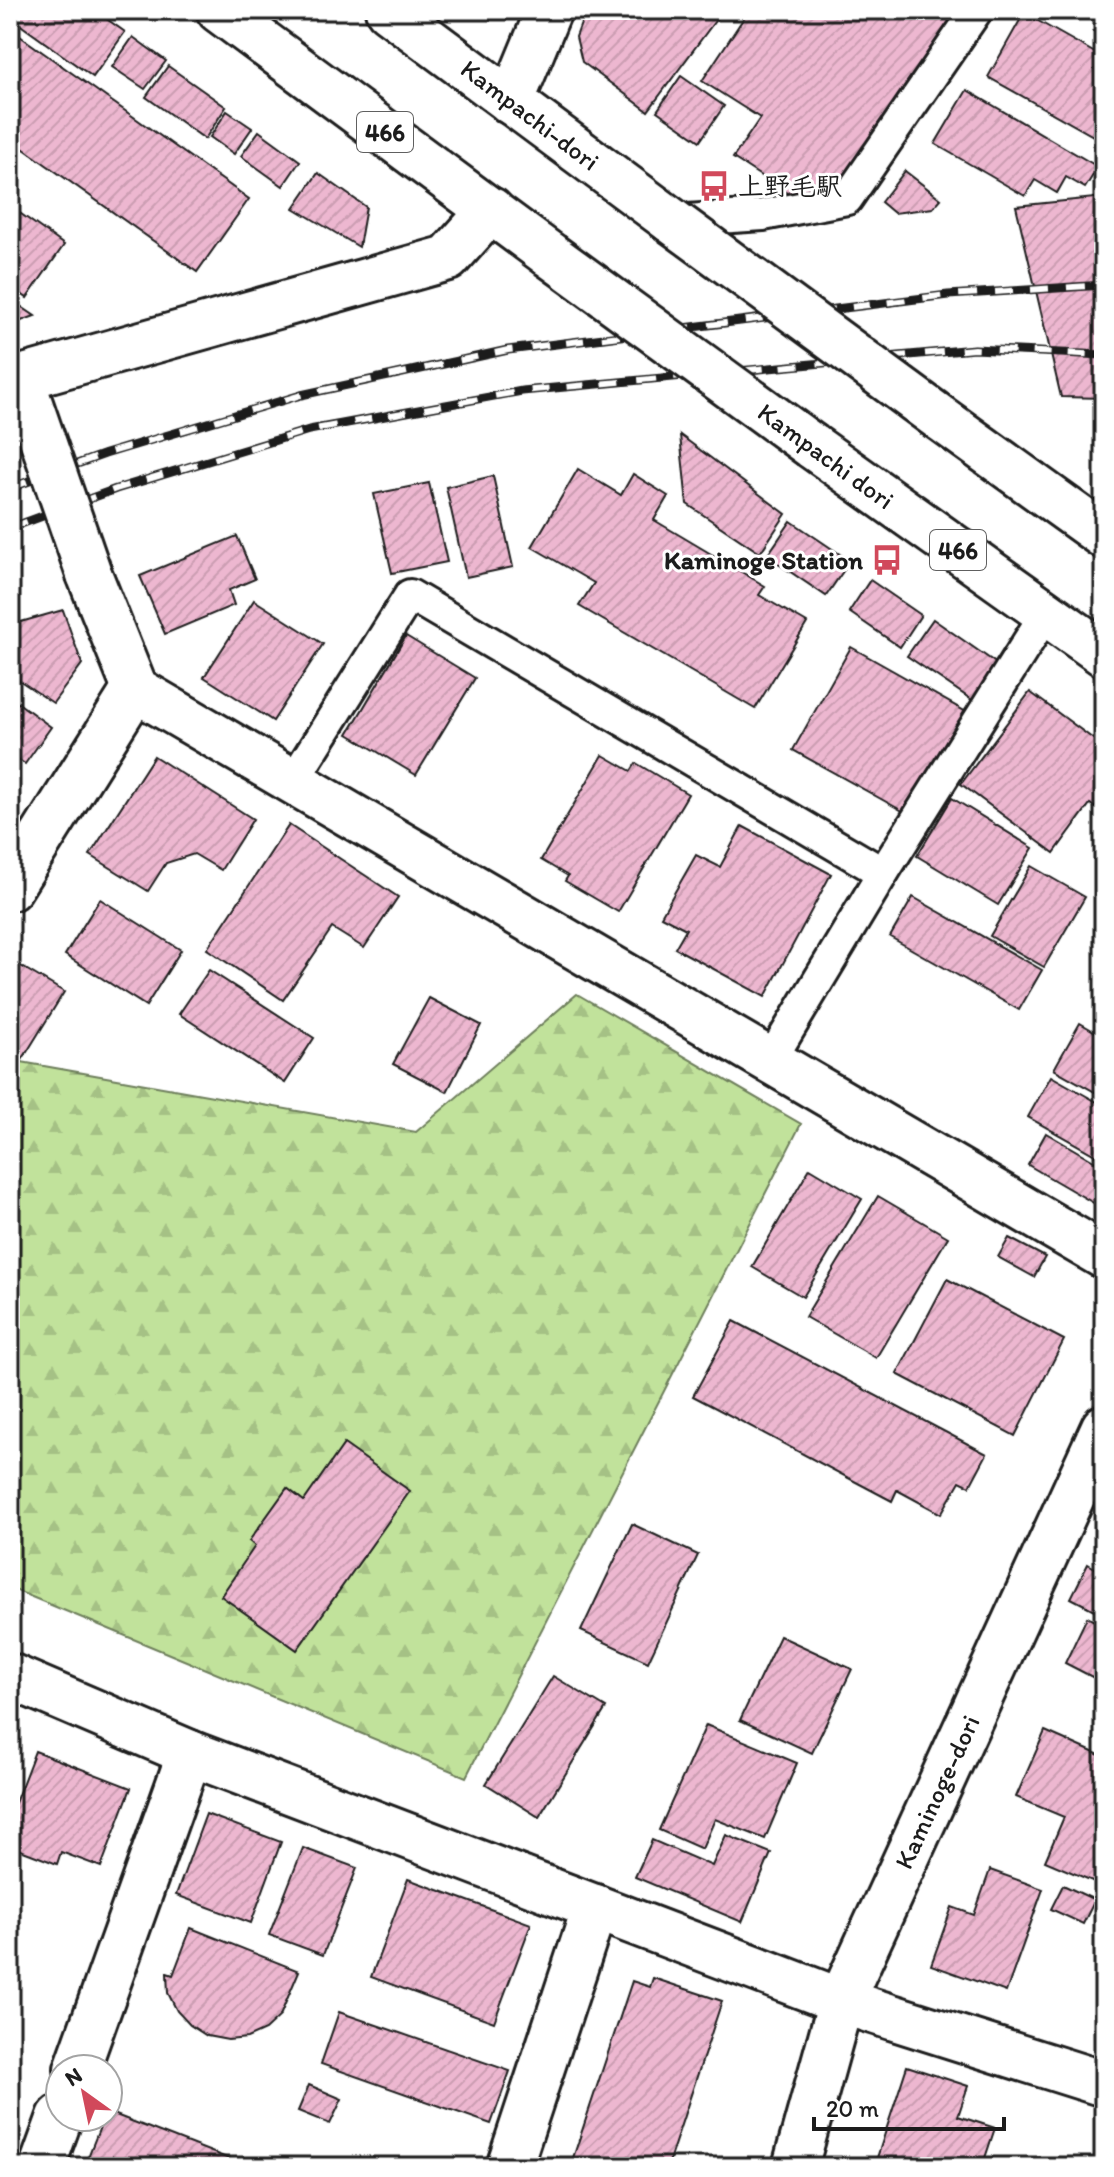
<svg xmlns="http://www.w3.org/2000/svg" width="1114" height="2177" font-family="Itim,'Klee One',sans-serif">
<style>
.forest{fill:url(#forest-firs);stroke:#6e7f5c;stroke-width:2}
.building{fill:url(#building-hatch);stroke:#1c1c1c;stroke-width:2}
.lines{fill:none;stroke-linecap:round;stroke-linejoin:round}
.lane-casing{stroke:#1c1c1c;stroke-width:36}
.street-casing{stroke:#1c1c1c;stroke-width:50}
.secondary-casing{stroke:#1c1c1c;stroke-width:50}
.highway-casing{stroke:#1c1c1c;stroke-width:50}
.lane{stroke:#fff;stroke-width:30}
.street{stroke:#fff;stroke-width:44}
.secondary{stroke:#fff;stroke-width:44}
.highway{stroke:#fff;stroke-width:44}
.rail-casing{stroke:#1c1c1c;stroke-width:9}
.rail{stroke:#fff;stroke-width:6;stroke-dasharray:18;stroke-linecap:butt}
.street-bridge-casing{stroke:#1c1c1c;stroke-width:50;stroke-linecap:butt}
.highway-bridge-casing{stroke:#1c1c1c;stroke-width:50;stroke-linecap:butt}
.street-bridge{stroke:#fff;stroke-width:44}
.highway-bridge{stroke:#fff;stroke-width:44}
.labels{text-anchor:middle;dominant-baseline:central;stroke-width:6;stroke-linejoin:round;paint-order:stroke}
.shield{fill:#fff;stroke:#606060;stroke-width:2}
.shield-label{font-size:24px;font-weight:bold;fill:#1c1c1c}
.street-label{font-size:26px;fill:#1c1c1c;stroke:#fff}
.poi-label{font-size:26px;font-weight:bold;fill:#1c1c1c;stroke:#fff;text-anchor:start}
</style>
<defs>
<pattern id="forest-firs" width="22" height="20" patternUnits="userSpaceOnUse" patternTransform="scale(2)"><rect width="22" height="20" fill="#c1e29b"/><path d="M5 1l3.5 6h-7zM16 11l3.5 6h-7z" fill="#a5c185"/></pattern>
<pattern id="building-hatch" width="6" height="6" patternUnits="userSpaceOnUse" patternTransform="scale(2)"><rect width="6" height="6" fill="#edb7d0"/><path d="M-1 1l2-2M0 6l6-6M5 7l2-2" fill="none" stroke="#cb9db2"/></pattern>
</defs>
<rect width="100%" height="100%" fill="#fff"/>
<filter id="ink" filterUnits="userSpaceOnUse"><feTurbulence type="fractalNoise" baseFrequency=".0125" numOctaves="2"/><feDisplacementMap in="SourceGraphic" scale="16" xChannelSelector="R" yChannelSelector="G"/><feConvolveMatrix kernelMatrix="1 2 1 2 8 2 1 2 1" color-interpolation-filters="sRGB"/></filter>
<g filter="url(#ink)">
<!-- forest -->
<path class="forest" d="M577 994 801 1124 466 1777 10 1588V1060L416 1132Z"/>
<!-- building -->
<g class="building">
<path d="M22 10H94L125 32 93 77 15 21Z"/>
<path d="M586 10H723L648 111 582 62 576 37Z"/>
<path d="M749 10H964L850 183 787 193 733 158 760 118 702 81Z"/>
<path d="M1024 13 1104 58V142L988 77Z"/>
<path d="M10 29 249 199 197 272 10 139Z"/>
<path d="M133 37 166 61 145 89 112 67Z"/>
<path d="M168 66 226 107 205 139 146 97Z"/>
<path d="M681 76 724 106 700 141 657 111Z"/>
<path d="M967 90 1098 167 1085 188 1066 177 1057 193 1035 180 1025 196 935 144Z"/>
<path d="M227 111 252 128 234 154 210 137Z"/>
<path d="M259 131 300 161 283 186 241 156Z"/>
<path d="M905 171 941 199 933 208 894 213 881 202Z"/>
<path d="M318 173 366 207 359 247 294 208Z"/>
<path d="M1104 197V398L1061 397 1016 206Z"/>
<path d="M10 206 64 245 27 298 10 286Z"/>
<path d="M10 299 35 316 10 325Z"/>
<path d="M680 435 786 514 760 553 687 504Z"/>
<path d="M578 469 621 495 633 474 668 496 654 520 765 586 759 595 807 623 755 709 579 606 594 583 532 547Z"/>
<path d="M493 476 513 567 466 577 446 487Z"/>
<path d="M429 483 447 562 392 573 374 494Z"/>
<path d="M791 521 850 561 826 596 767 556Z"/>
<path d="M237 536 255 579 229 590 234 605 165 634 140 576Z"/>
<path d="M870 580 921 615 900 647 849 612Z"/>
<path d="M254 600 323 644 273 721 204 677Z"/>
<path d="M63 610 82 664 53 703 10 674V625Z"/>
<path d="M933 619 1000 666 975 702 907 656Z"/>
<path d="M406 636 475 678 416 775 348 734Z"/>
<path d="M851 647 966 712 908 814 793 750Z"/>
<path d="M1030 692 1104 747V814L1090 804 1054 853 961 784Z"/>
<path d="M10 697 51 727 25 764 10 754Z"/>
<path d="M603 755 631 771 636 763 688 794 618 912 565 881 568 876 541 860Z"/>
<path d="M154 756 253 819 221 870 194 854 166 863 148 891 90 855Z"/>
<path d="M952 798 1033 848 998 905 917 856Z"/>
<path d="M289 825 398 897 364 948 332 928 283 1000 207 949Z"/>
<path d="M742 826 831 874 765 997 675 948 686 929 661 916 696 855 720 867Z"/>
<path d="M1031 866 1085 897 1044 967 990 936Z"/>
<path d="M913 897 1042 970 1019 1010 890 937Z"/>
<path d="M100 899 181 950 146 1006 65 955Z"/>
<path d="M19 965 64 992 19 1065 10 1060V979Z"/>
<path d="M209 970 314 1038 285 1083 179 1014Z"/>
<path d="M429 998 481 1025 447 1092 393 1064Z"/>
<path d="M1080 1023 1104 1037V1097L1054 1069Z"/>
<path d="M1051 1076 1104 1106V1160L1028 1117Z"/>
<path d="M1046 1133 1104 1167V1209L1028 1165Z"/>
<path d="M810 1168 862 1199 803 1297 752 1267Z"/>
<path d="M878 1196 948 1237 876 1358 805 1317Z"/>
<path d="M1009 1238 1045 1257 1034 1277 998 1257Z"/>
<path d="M947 1279 1064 1340 1015 1436 897 1374Z"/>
<path d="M734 1321 987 1454 970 1486 960 1481 941 1514 897 1490 892 1501 693 1396Z"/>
<path d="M344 1444 410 1491 297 1650 221 1596 255 1546 249 1541 287 1488 304 1501Z"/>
<path d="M632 1524 698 1555 648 1662 581 1631Z"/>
<path d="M1088 1564 1104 1573V1615L1071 1598Z"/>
<path d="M1087 1617 1104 1626V1683L1065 1663Z"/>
<path d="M780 1636 852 1669 812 1753 740 1720Z"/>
<path d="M553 1676 606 1708 539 1817 486 1784Z"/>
<path d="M706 1725 797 1763 765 1839 715 1819 702 1849 659 1830Z"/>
<path d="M1045 1731 1104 1757V1886L1045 1861 1064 1817 1016 1797Z"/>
<path d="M35 1751 131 1788 101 1867 61 1852 57 1864 10 1846V1816Z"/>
<path d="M206 1814 281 1842 251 1923 176 1895Z"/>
<path d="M726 1835 771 1853 742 1922 635 1877 652 1840 712 1866Z"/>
<path d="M303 1848 357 1868 323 1955 269 1935Z"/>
<path d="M990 1870 1043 1889 1006 1992 931 1965 952 1907 974 1915Z"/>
<path d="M408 1879 531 1924 494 2022 371 1977Z"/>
<path d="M1063 1885 1095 1900 1083 1924 1051 1909Z"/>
<path d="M191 1928 299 1971 280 2016 265 2030 247 2038 228 2040 207 2036 190 2025 177 2011 168 1993 167 1973 173 1975Z"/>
<path d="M653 1978 722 2001 669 2161 684 2167H570L632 1981 650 1987Z"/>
<path d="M339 2012 510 2071 491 2124 321 2064Z"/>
<path d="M907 2066 968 2086 958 2116 995 2128 982 2167H874Z"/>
<path d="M309 2085 342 2099 330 2124 298 2111Z"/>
<path d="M108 2112 245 2165 244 2167H84L104 2117H108Z"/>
</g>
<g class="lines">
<defs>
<g id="lane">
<path d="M672 221 763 215 847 199 977 10"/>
<path d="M293 781 410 595 883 873"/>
<path d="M770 1061 883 873 1046 613"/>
</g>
<g id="street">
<path d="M511 102 549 10"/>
<path d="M10 381 448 258 491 210"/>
<path d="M89 574 135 689 1104 1256"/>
<path d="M10 888 135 689"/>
<path d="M10 1676 190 1753 841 2001 1104 2084"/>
<path d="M77 2069 190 1753"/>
<path d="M42 2167 60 2117"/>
<path d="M509 2167 595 1907"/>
</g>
<path id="secondary" d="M795 2167 841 2001 1104 1427"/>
<g id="highway">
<path d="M219 10 550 255"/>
<path d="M388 10 672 221"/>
<path d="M940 418 1104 536"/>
<path d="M812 446 1104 654"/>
</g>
</defs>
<!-- lane casing -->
<use href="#lane" class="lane-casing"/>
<!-- street casing -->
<use href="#street" class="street-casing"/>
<!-- secondary casing -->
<use href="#secondary" class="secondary-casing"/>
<!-- highway casing -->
<use href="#highway" class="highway-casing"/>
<!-- lane -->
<use href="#lane" class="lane"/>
<!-- street -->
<use href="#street" class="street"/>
<!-- secondary -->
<use href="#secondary" class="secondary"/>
<!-- highway -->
<use href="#highway" class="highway"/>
<defs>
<g id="rail">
<path d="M10 488 105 454 301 395 508 350 948 295 1104 285"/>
<path d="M10 528 116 489 309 430 522 391 974 349 1104 355"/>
</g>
</defs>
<!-- rail casing -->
<use href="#rail" class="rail-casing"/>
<!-- rail -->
<use href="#rail" class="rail"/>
<defs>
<path id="street-bridge" d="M29 401 89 574"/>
<g id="highway-bridge">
<path d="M672 221 940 418"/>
<path d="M550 255 812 446"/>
</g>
</defs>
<!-- street-bridge casing -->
<use href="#street-bridge" class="street-bridge-casing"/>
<!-- highway-bridge casing -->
<use href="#highway-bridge" class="highway-bridge-casing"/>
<!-- street-bridge -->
<use href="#street-bridge" class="street-bridge"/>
<!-- highway-bridge -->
<use href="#highway-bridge" class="highway-bridge"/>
</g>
</g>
<!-- icons -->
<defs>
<symbol id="bus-bare" viewBox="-9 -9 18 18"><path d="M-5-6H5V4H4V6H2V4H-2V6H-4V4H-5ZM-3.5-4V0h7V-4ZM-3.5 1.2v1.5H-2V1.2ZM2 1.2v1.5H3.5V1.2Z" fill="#d1495b" stroke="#fff" stroke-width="2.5" paint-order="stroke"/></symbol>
</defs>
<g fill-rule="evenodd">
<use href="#bus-bare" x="692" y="164" width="44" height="44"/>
<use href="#bus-bare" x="865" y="538" width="44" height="44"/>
</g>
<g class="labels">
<!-- shield labels -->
<g class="shield">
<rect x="357" y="112" width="56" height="40" rx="6"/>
<rect x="930" y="530" width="56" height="40" rx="6"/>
</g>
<g class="shield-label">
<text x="385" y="132">466</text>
<text x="958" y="550">466</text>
</g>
<!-- street labels -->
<g class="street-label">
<text transform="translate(530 115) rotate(37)">Kampachi-dori</text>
<text transform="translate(826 456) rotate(36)">Kampachi dori</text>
<text transform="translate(937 1792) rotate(-65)">Kaminoge-dori</text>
</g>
<!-- poi labels -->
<g class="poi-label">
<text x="738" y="186">上野毛駅</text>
<text x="863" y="560" text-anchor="end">Kaminoge Station</text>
</g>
</g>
<!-- margin -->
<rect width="1114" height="2177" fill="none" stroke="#fff" stroke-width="40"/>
<rect x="20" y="20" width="1074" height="2137" fill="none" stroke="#1c1c1c" stroke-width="3" filter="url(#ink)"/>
<!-- north arrow -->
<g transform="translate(84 2093) rotate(327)"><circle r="38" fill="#ffffff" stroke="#a4a4a4" stroke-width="2"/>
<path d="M0-6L14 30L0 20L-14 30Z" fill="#d1495b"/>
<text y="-12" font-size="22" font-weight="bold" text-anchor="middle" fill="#1c1c1c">N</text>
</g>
<!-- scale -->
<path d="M814 2117v12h190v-12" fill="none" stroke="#1c1c1c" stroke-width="4"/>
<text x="826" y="2117" font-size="24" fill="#1c1c1c" stroke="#ffffff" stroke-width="6" paint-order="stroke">20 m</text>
</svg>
